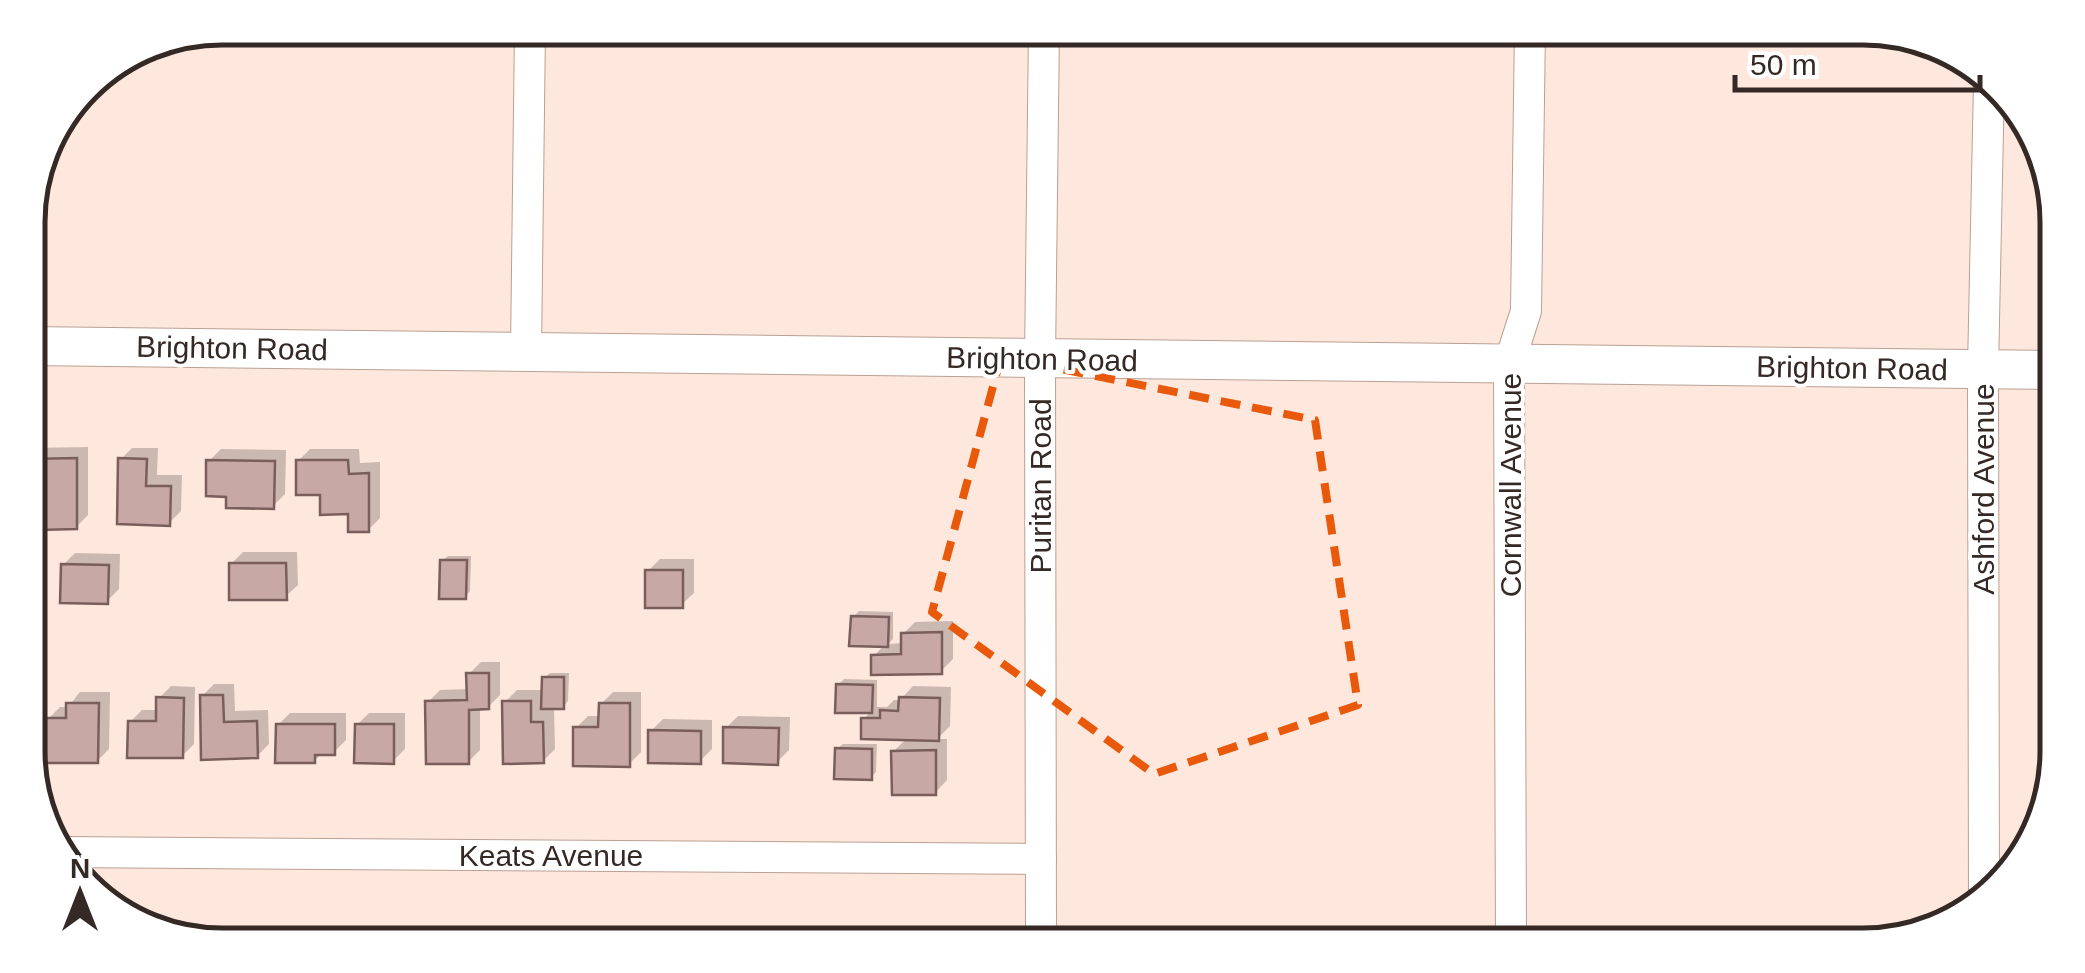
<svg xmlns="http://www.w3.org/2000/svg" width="2085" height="973" font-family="Arial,sans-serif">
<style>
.shadow{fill:#0003}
.building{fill:#c7a8a5;stroke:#7a5e5b;stroke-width:2.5}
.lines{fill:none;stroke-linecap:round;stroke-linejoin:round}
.minor-casing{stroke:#baa094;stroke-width:32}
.tertiary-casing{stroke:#baa094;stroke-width:40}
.minor{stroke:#fff;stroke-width:30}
.tertiary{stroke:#fff;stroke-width:38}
.marked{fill:none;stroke:#e8590c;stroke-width:8;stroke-dasharray:20 12;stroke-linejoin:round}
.labels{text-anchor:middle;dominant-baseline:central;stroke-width:8;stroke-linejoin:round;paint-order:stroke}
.street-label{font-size:30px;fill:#342925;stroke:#fff}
.rim{fill:none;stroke:#342925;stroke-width:5}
</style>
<rect width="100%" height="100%" fill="#fee7dd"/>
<!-- shadow -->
<g class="shadow">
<path d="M88 447V515L76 527 40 509 29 510V448Z"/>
<path d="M132 448H158L157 475H182L181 511 169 523 120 460Z"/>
<path d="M221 449 286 450 285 494 273 506 229 494 209 461Z"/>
<path d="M310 449H359L360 463 380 462V518L368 530 350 512 322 493 298 461Z"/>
<path d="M243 552H297L298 585 285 597 231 564Z"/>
<path d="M75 553 120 554 119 589 107 601 63 565Z"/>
<path d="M448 556H471L470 591 465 597 442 561Z"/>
<path d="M660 559H694V593L681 605 648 571Z"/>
<path d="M859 611 893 612V639L888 644 903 643V634L915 622 953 621V659L941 671 874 656 885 644 853 617Z"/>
<path d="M481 662H500V695L488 707H480V750L468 762 428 702 440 690 469 689V674Z"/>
<path d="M550 673H569L568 701 563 707H554L555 749 543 761 505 702 517 690H544V678Z"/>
<path d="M844 679 877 680V707H887L894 700H900L913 686 951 687 950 726 937 739H947V780L935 793 893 752 907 738 864 719 871 711 838 685Z"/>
<path d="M214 684H234L235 711 268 710 269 744 257 756 203 757 202 696Z"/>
<path d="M171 686 195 687 194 744 182 756 130 722 142 710H159V698Z"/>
<path d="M32 692 33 746 29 750V693Z"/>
<path d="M80 692H110L109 749 97 761 48 719 60 707H68Z"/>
<path d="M613 692H641V752L629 764 576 728 588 716H601V704Z"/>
<path d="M290 713H346V740L334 752H323L314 761 278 725Z"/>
<path d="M369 713H405V749L393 761 357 725Z"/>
<path d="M738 716 790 717 789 750 777 762 726 728Z"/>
<path d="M663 719 712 720V749L700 761 651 731Z"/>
<path d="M843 744H877L876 772 871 777 837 749Z"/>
</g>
<!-- building -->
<g class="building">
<path d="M77 458V529L38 530 37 512H29V459Z"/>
<path d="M118 458 147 459 146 486H171L170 526 117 524Z"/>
<path d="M206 460 275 461 274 509 226 508V497L206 496Z"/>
<path d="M296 460H348L349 474 369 473V532H348V514L320 515V495H296Z"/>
<path d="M440 560H467L466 599H439Z"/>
<path d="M229 563H286L287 600H229Z"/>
<path d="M61 564 109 565 108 604 60 603Z"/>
<rect x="645" y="570" width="38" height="38"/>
<path d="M851 616 889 617 888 647 849 646Z"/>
<path d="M942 632V674L871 675V655L901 654V633Z"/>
<path d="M466 673H489V709L469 710V764H426L425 701 467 700Z"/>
<path d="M542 677H564V709H541Z"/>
<path d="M836 684 873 685 872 713H835Z"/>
<path d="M200 695H223L224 722 257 721 258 758 201 760Z"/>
<path d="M156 697 184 698 183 758H127L128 721H156Z"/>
<path d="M899 697 940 698 939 741 861 739V718H880V710L898 711Z"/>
<path d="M502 701H531V722H543L544 763 503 764Z"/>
<path d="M66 703H99L98 763H46V718H66Z"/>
<path d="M599 703H630V767L573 766V727H598Z"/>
<path d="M276 724H335V755H315V763H275Z"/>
<path d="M355 724H394V764L354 763Z"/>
<path d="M723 727 779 728 778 765 723 763Z"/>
<path d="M648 730 701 731V764L648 763Z"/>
<path d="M835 748 872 749V780L834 779Z"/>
<path d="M936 750V795H892L891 751Z"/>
</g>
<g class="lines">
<defs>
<g id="minor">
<path d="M526 351 530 28"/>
<path d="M60 852 1041 859"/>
<path d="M1984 897 1983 369 1989 82"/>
<path d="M1041 945 1040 359 1044 28"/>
<path d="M1511 945 1509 364 1526 311 1530 28"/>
</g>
<path id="tertiary" d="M28 346 2056 370"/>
</defs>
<!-- minor casing -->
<use href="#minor" class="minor-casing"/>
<!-- tertiary casing -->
<use href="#tertiary" class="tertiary-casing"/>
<!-- minor -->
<use href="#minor" class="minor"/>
<!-- tertiary -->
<use href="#tertiary" class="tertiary"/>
</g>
<!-- marked area -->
<path class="marked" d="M1001 357 1315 420 1358 705 1154 774 932 612Z"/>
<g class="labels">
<!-- street labels -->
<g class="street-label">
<text transform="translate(232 348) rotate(1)">Brighton Road</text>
<text transform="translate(1042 359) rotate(1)">Brighton Road</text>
<text transform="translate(1852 368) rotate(1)">Brighton Road</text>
<text transform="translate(1510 485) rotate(-90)">Cornwall Avenue</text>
<text transform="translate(1040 486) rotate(-90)">Puritan Road</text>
<text transform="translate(1983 489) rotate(-90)">Ashford Avenue</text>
<text x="551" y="855">Keats Avenue</text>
</g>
</g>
<!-- crop -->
<path d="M0 0H2085V973H0ZM222 45H1863A177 177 0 0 1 2040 222V751A177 177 0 0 1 1863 928H222A177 177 0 0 1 45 751V222A177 177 0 0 1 222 45Z" fill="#fff" fill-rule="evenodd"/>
<path class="rim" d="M222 45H1863A177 177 0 0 1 2040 222V751A177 177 0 0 1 1863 928H222A177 177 0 0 1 45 751V222A177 177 0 0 1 222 45Z"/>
<!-- north arrow -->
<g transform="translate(80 893)" stroke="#ffffff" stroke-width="8" paint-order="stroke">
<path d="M0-8L18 38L0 25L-18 38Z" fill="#342925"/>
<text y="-15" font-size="28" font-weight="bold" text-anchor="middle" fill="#342925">N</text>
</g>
<!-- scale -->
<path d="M1735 75v15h245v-15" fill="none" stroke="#342925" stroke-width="5"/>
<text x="1750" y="75" font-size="30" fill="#342925" stroke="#ffffff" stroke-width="8" paint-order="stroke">50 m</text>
</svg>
